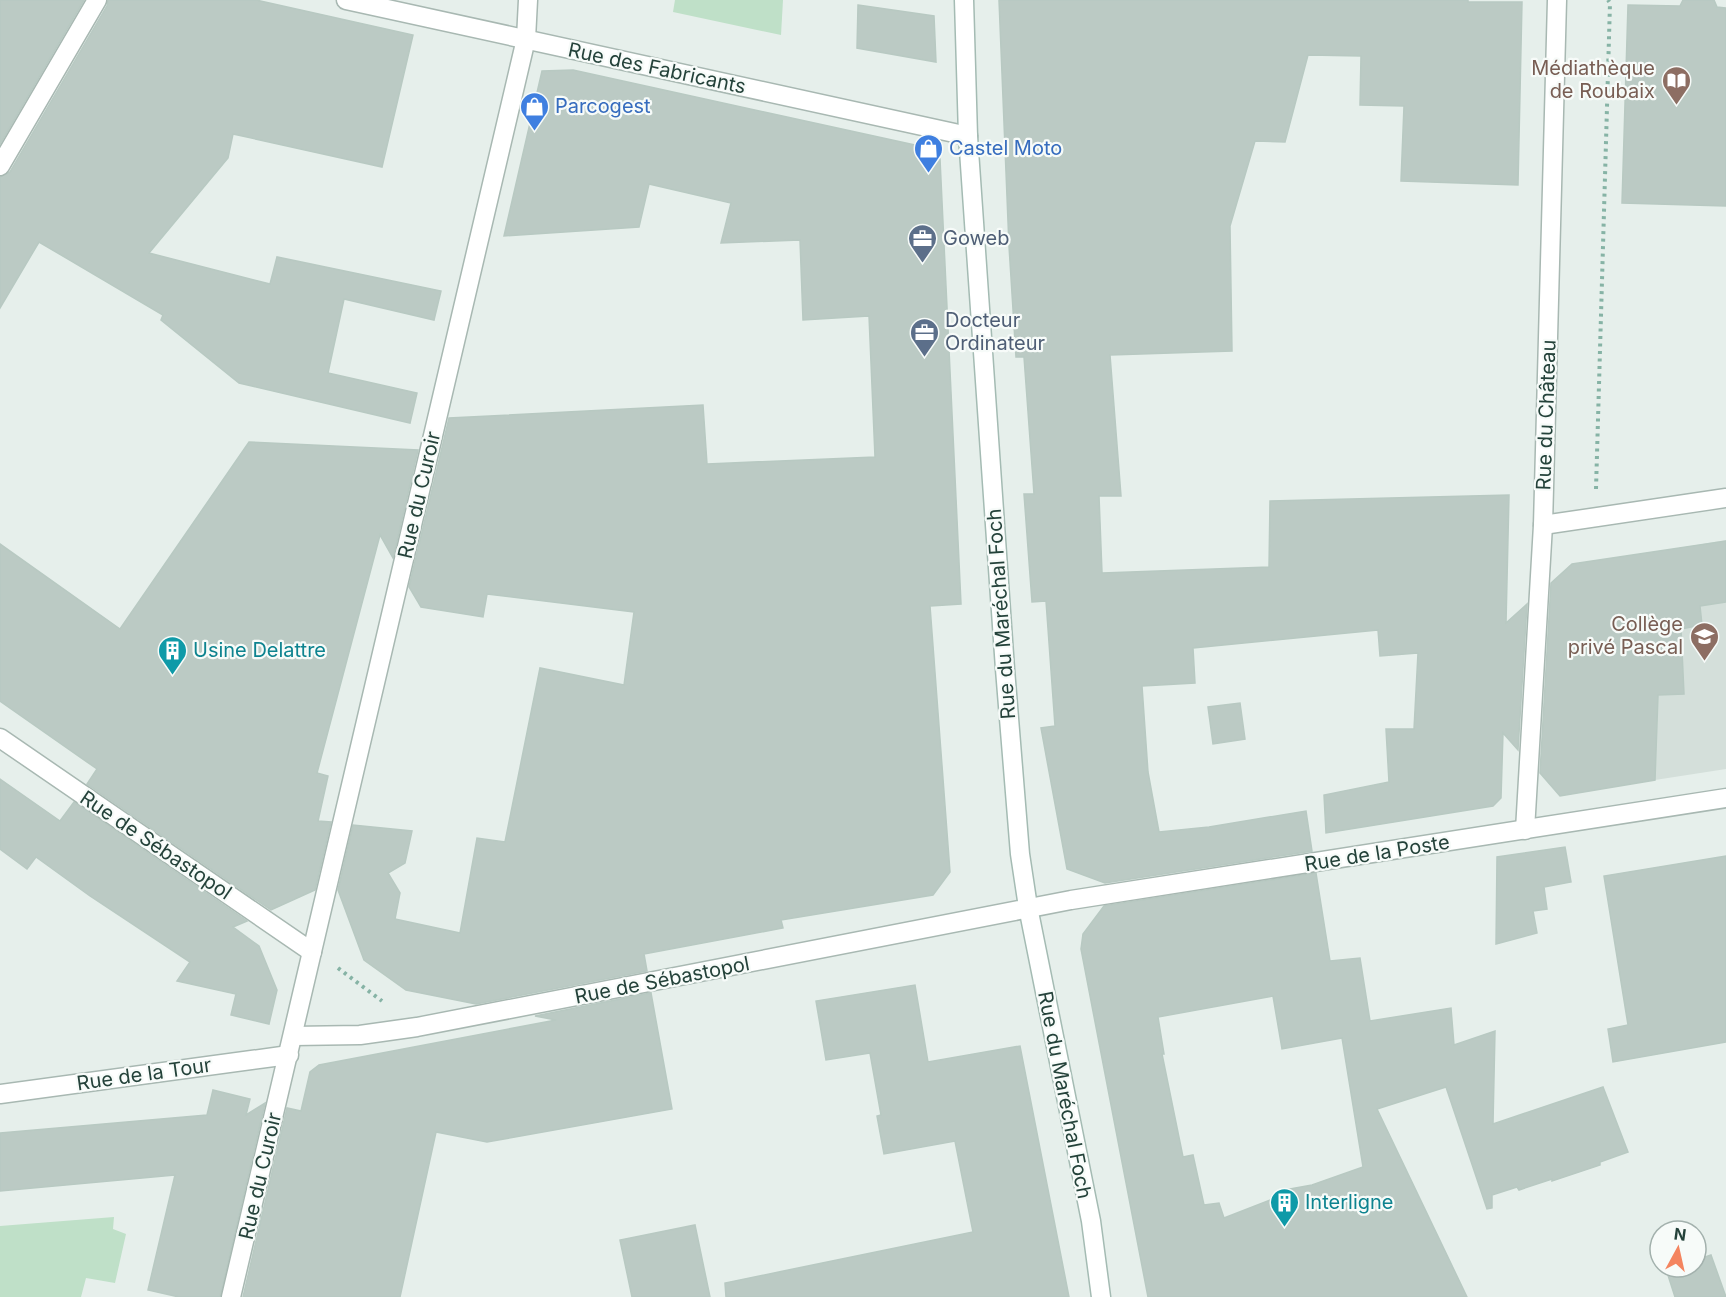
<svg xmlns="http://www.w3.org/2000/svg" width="1726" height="1297" font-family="Inter,sans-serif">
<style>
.built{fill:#d4dfda}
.green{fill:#bfe0c8}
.building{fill:#bbcac4;stroke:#b8c9c2;stroke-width:1.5;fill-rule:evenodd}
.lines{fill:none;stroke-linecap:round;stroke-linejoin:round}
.street-casing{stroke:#a8b8b2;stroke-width:21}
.secondary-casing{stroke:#a4bbb3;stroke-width:21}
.path{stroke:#86b3a5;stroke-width:4;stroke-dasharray:3 4.5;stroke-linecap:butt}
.street{stroke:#fff;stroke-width:18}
.secondary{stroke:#fff;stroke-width:18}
.labels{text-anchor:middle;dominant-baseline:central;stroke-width:4.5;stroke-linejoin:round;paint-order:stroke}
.street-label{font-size:20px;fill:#24423a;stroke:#f7fbf9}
.education-label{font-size:20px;fill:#785e54;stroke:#f7fbf9;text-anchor:end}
.shop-label{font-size:20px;fill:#366cbe;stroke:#f7fbf9;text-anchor:start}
.service-label{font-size:20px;fill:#4e5e75;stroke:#f7fbf9;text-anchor:start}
.culture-label{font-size:20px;fill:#0d838f;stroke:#f7fbf9;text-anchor:start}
</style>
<rect width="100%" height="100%" fill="#e6efeb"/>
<!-- built -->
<path class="built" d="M1726 540V769L1655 780 1658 695 1684 694 1681 629 1702 625 1698 596 1681 598 1673 549Z"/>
<!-- green -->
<g class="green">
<path d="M675 0H783L781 35 673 12Z"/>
<path d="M114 1217 113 1229 126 1234 115 1283 86 1278 81 1297H0V1226Z"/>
</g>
<!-- building -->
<g class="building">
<path d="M0 0H84L0 144Z"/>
<path d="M108 0H256L413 35 382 167 233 134 228 158 149 253 270 284 277 257 441 291 434 320 344 299 328 373 417 393 410 423 239 383 161 320 163 315 39 242 0 308V177L10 172 107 6Z"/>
<path d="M999 0H1468V2H1522L1518 185 1401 181 1404 106 1360 105 1361 56 1308 55 1285 142 1255 141 1230 226 1232 351 1110 355 1121 496H1099L1102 573 1269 567 1270 501 1509 495 1506 623 1527 604 1518 750 1503 733 1501 798 1493 806 1326 833 1324 795 1389 782 1386 729H1414L1418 653 1380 656 1378 630 1193 648 1195 683 1142 686 1148 772 1159 832 1209 827 1306 811 1312 851 1105 883 1067 869 1041 728 1055 726 1046 601 1032 602 1024 494H1034L1024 357H1016L1009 246Z"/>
<path d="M1683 0H1714L1717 7 1726 8V206L1622 203 1628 5 1680 6Z"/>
<path d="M858 5 934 16 936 62 857 48Z"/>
<path d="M573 70 933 149 940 159 961 604 930 606 950 872 933 895 781 920 783 928 644 954 647 971 476 1004 406 990 364 960 338 890 353 825 412 831 405 863 388 873 400 893 395 919 460 933 477 838 505 842 540 668 624 685 634 612 487 594 483 617 421 607 409 587 449 418 703 405 707 464 875 457 869 316 803 320 800 240 721 243 731 203 649 184 639 227 504 236 542 71Z"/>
<path d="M249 442 418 450 393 558 380 535 317 773 328 776 318 821 331 822 315 890 271 910 87 784 97 769 0 701V544L120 629Z"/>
<path d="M1726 541V602L1700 606 1702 625 1681 629 1684 694 1658 695 1655 780 1560 796 1540 773 1551 583 1572 564Z"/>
<path d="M1240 703 1245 739 1213 744 1208 707Z"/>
<path d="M0 779 60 821 74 802 247 921 233 927 259 946 277 990 269 1024 231 1015 236 994 177 981 190 962 90 896 36 857 27 869 0 849Z"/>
<path d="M1565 847 1571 882 1544 887 1547 909 1533 911 1537 933 1496 944 1497 857Z"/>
<path d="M1726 856V1042L1613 1062 1608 1029 1628 1025 1604 876Z"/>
<path d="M1316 873 1330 961 1360 958 1370 1021 1451 1008 1454 1045 1495 1031 1493 1124 1603 1087 1628 1152 1600 1162V1165L1552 1181V1179L1519 1190 1517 1187 1492 1195V1208L1487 1209 1446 1087 1377 1109 1467 1297H1148L1081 949 1083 934 1104 906ZM1273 996 1282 1049 1342 1038 1363 1167 1312 1185 1284 1190 1286 1194 1224 1218 1219 1203 1204 1205 1193 1155 1183 1157 1162 1054H1164L1158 1017Z"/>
<path d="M915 985 928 1062 1020 1046 1069 1297H726L725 1283 973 1232 955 1141 884 1154 877 1116 881 1115 870 1053 826 1060 816 1001Z"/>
<path d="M651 993 672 1109 487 1142 436 1132 400 1297H243L287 1108 301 1111 310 1072 319 1065 556 1020 535 1016Z"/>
<path d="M213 1090 250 1099 246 1115 265 1103 220 1297H179L148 1290 175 1175 0 1191V1133L207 1115Z"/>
<path d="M695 1225 710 1297H632L620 1240Z"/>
<path d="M1711 1255 1726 1297H1675L1667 1272 1676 1267H1696V1260Z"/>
</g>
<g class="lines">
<defs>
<g id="street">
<path d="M346 0 968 136"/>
<path d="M0 166 97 0"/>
<path d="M1543 525 1726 498"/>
<path d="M0 738 312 952"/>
<path d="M1525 830 1543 525 1557 0"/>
<path d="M293 1036 360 1035 417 1027 1071 900 1726 798"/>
<path d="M0 1094 289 1055"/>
<path d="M231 1297 526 39 528 0"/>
</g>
<path id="secondary" d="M964 0 968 136 1005 669 1020 854 1028 907 1091 1221 1101 1297"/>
</defs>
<!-- street casing -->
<use href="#street" class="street-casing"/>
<!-- secondary casing -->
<use href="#secondary" class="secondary-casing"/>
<!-- path -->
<g class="path">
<path d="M1596 489 1610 3 1608 0"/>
<path d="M338 968 382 1001"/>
</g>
<!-- street -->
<use href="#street" class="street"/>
<!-- secondary -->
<use href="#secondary" class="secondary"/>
</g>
<!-- icons -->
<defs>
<symbol id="library-pin" viewBox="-11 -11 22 30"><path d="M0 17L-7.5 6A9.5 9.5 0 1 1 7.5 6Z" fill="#8d6e63" stroke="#f7fbf9"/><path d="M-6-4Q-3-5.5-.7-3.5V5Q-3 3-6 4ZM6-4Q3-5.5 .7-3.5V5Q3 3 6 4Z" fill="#fff"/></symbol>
<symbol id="shop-pin" viewBox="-11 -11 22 30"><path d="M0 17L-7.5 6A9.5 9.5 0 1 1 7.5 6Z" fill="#3f7fe0" stroke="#f7fbf9"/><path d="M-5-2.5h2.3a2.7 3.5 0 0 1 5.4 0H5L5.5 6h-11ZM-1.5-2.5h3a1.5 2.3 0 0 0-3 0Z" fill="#fff"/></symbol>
<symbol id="office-pin" viewBox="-11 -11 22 30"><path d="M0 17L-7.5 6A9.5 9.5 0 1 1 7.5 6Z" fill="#5c6f8a" stroke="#f7fbf9"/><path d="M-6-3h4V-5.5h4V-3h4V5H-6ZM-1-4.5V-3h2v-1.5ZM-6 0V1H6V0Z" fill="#fff"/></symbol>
<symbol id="school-pin" viewBox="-11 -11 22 30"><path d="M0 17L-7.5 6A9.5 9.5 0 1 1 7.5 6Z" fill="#8d6e63" stroke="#f7fbf9"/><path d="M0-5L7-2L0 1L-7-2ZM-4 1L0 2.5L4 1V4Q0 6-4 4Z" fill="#fff"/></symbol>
<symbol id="building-pin" viewBox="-11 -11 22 30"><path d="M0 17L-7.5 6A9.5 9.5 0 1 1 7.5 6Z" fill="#0f9aa8" stroke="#f7fbf9"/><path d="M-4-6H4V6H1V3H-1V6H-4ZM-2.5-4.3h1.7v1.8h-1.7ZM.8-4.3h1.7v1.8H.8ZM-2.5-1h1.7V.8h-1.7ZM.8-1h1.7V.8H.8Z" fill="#fff"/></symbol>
</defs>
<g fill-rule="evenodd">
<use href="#library-pin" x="1660" y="64" width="33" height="45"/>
<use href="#shop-pin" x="518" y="90" width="33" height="45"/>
<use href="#shop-pin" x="912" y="132" width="33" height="45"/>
<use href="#office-pin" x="906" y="222" width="33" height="45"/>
<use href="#office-pin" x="908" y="316" width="33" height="45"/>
<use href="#school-pin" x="1688" y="620" width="33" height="45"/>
<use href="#building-pin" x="156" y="634" width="33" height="45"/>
<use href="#building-pin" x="1268" y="1186" width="33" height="45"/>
</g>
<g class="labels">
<!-- street labels -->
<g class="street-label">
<text transform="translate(657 68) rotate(12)">Rue des Fabricants</text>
<text transform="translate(1546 415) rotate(-88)">Rue du Château</text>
<text transform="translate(419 495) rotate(-77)">Rue du Curoir</text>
<text transform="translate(1001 614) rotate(-94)">Rue du Maréchal Foch</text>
<text transform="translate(156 845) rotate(34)">Rue de Sébastopol</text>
<text transform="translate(1377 853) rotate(-9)">Rue de la Poste</text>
<text transform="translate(662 980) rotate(-11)">Rue de Sébastopol</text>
<text transform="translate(144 1074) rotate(-8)">Rue de la Tour</text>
<text transform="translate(1065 1095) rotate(79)">Rue du Maréchal Foch</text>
<text transform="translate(260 1176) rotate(-77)">Rue du Curoir</text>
</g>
<!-- education labels -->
<g class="education-label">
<text x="1655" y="68">Médiathèque<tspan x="1655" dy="23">de Roubaix</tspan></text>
<text x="1683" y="624">Collège<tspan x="1683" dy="23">privé Pascal</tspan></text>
</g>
<!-- shop labels -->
<g class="shop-label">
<text x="555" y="106">Parcogest</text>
<text x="949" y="148">Castel Moto</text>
</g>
<!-- service labels -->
<g class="service-label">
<text x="943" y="238">Goweb</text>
<text x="945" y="320">Docteur<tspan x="945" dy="23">Ordinateur</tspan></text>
</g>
<!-- culture labels -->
<g class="culture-label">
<text x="193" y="650">Usine Delattre</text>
<text x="1305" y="1202">Interligne</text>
</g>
</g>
<!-- north arrow -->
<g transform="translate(1678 1249) rotate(8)"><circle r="28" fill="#f7fbf9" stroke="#a3b1ad" stroke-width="1.5"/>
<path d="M0-4.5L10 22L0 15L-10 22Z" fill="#f4845f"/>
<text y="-9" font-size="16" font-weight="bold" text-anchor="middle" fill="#24423a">N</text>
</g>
</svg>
